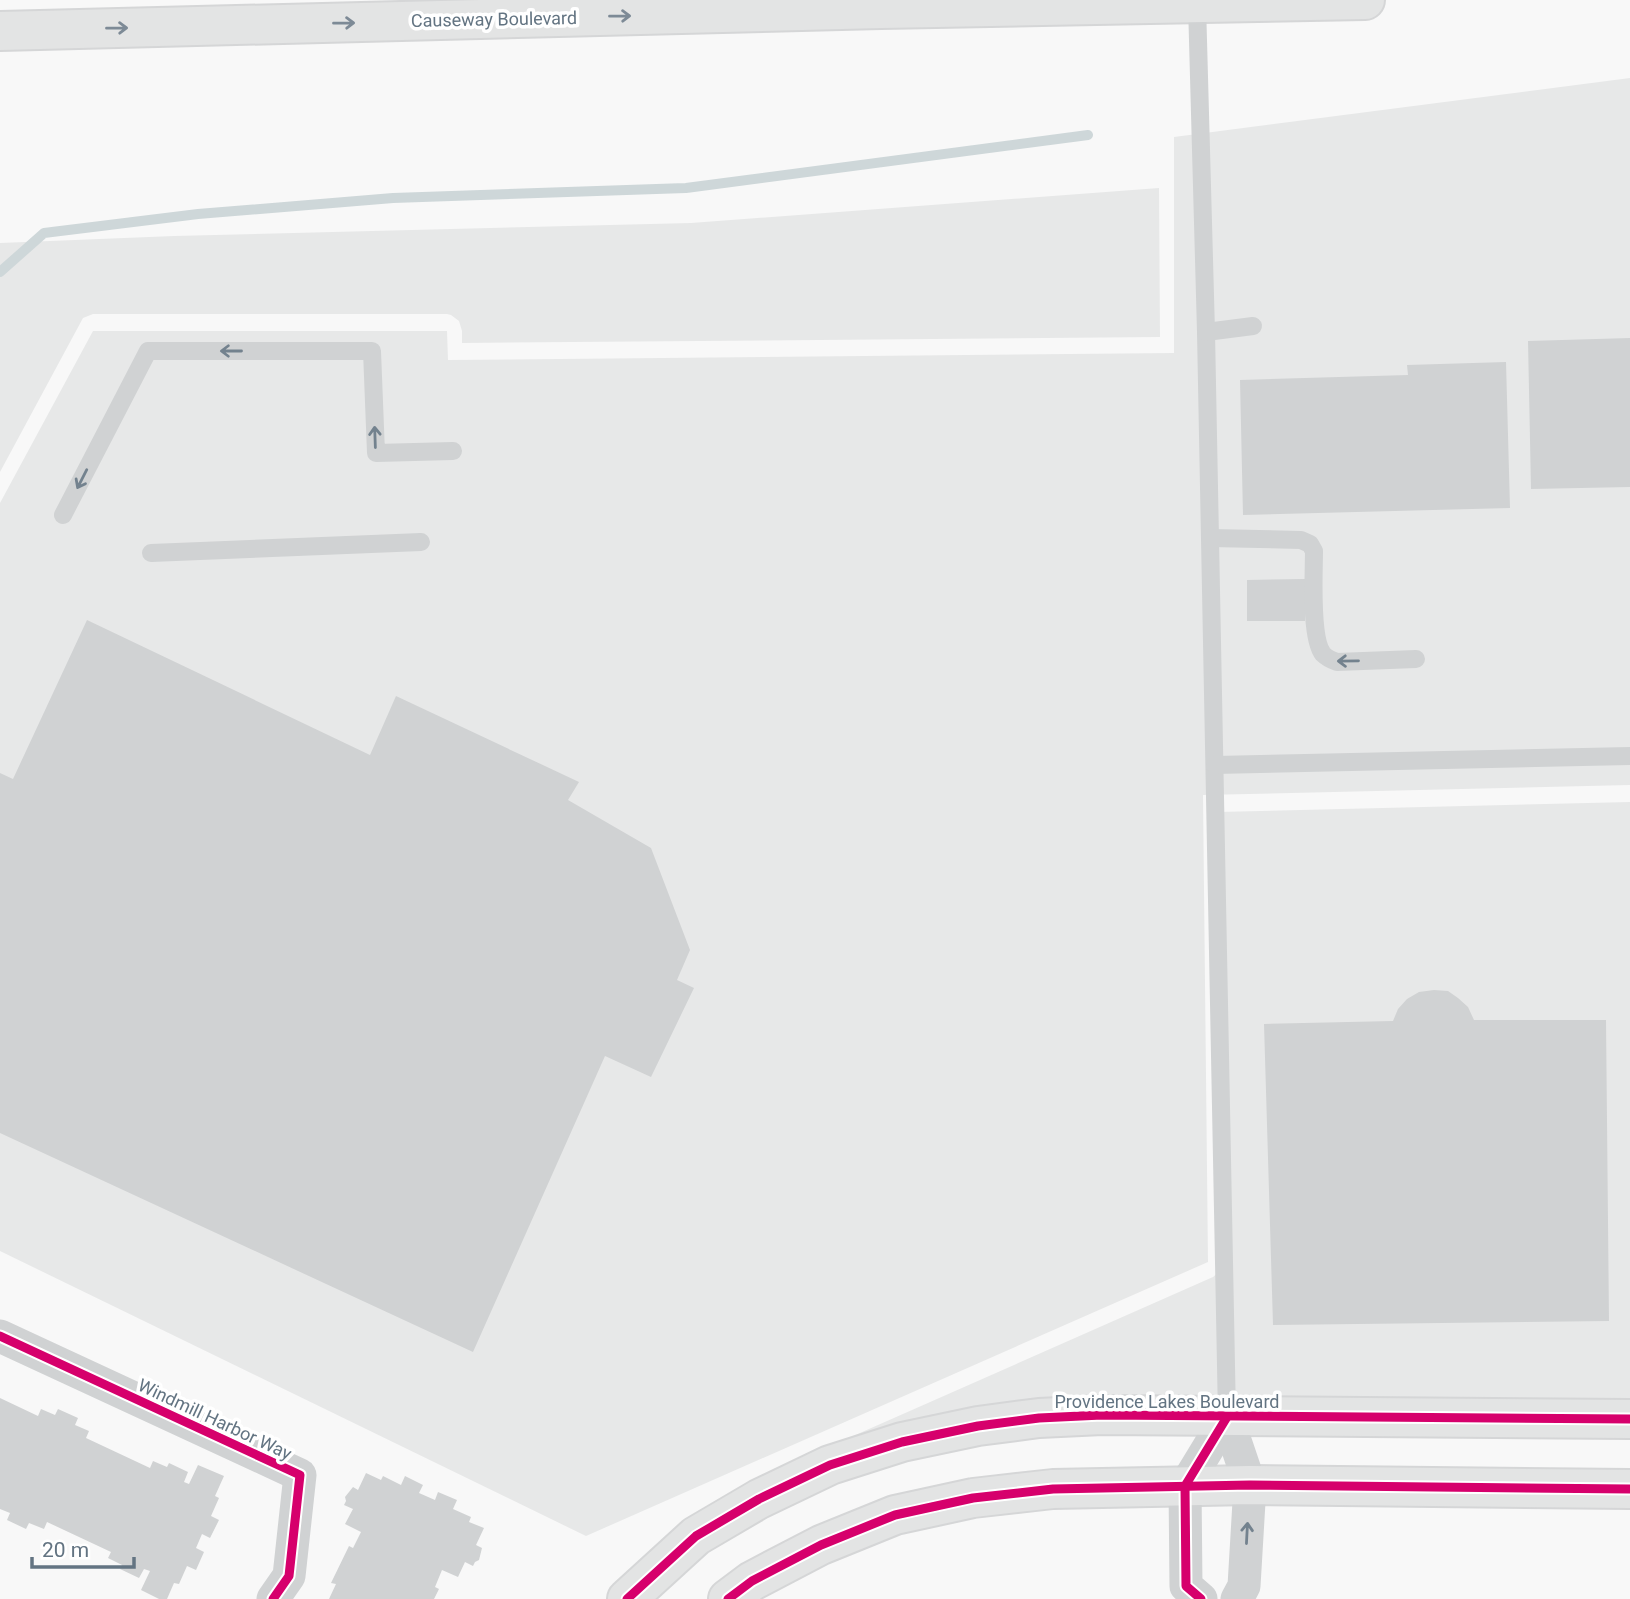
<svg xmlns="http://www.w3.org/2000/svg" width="1630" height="1599" font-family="Roboto,sans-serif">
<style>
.built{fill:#e7e8e8}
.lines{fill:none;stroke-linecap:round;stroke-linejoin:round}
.stream{stroke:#ced7d9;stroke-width:10}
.building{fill:#d0d2d3}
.secondary-casing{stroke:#d5d6d7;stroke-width:42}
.lane{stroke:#d0d2d3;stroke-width:18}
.street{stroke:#d0d2d3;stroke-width:33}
.secondary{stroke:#e3e4e4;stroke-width:38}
.cycleway-casing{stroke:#fff;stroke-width:13}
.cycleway{stroke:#d6006c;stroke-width:9}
.oneway{stroke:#7d8a96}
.oneway2{stroke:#73828e}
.labels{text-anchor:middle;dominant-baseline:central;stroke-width:7;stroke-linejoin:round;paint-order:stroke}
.street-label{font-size:18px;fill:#637482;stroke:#fff}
</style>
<rect width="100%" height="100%" fill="#f8f8f8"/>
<!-- built -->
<g class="built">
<path d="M1630 78V785L1203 795 1208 1262 586 1536 0 1251V503L93 331H447L448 360 1174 353V137Z"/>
<path d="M1159 188 1160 337 462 343V331L459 321 451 315 447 314H93L83 318 0 472V243L174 236 691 223Z"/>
<path d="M1630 802V1399L1103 1395 1038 1398 975 1406 899 1423 844 1440 1213 1277 1220 1271 1217 812Z"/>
</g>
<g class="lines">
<!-- stream -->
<path class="stream" d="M0 272 44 233 198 214 393 198 686 188 1088 135"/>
</g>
<!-- building -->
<g class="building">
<path d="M1630 338V487L1531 489 1528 341Z"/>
<path d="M1506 362 1510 508 1243 515 1240 380 1408 375 1407 365Z"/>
<path d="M1305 579V621H1247V580Z"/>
<path d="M87 620 370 755 396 696 579 782 568 800 651 848 690 950 677 980 694 988 651 1077 605 1056 473 1352 0 1133V773L13 779Z"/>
<path d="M1434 990 1448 991 1458 998 1468 1007 1474 1020H1606L1609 1321 1273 1325 1264 1024 1393 1021 1398 1009 1407 999 1419 992Z"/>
<path d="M0 1398 38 1416 41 1409 55 1415 58 1409 78 1418 75 1425 89 1431 86 1438 150 1468 153 1461 167 1467 169 1463 188 1472 184 1482 189 1484 198 1465 224 1476 215 1496 219 1498 211 1516 219 1520 210 1538 202 1534 196 1548 204 1552 196 1570 187 1566 179 1584 174 1583 167 1599H159L141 1590 150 1571 144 1569 139 1578 120 1569 122 1565 108 1558 111 1552 47 1522 44 1529 29 1523 26 1529 7 1520 10 1513 0 1509Z"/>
<path d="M366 1473 381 1480 383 1476 401 1485 405 1476 423 1485 419 1493 435 1500 438 1492 457 1500 453 1509 471 1517 469 1522 484 1528 476 1545 482 1548 479 1560 475 1562 473 1566 465 1562 458 1577 442 1570 435 1587 439 1589 434 1599H329L336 1584 331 1583 349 1546 353 1548 361 1532 345 1524 353 1509 344 1505 346 1501 345 1497 353 1487 358 1490Z"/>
</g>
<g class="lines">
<defs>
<g id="secondary">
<path d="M0 31 881 9 1365 0"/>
<path d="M627 1599 696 1536 759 1499 830 1465 902 1442 978 1426 1039 1418 1102 1415 1630 1419"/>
<path d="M728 1599 752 1581 821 1545 895 1515 973 1498 1053 1489 1250 1485 1630 1489"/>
</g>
</defs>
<!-- secondary casing -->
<use href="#secondary" class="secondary-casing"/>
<!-- lane -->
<g class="lane">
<path d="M1197 4 1206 332 1227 1417"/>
<path d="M1206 332 1253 326"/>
<path d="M63 515 148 351H372L376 453 453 451"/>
<path d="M1210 538 1301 540 1310 544 1314 551C1314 573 1310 638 1323 654 1327 658 1331 660 1337 662L1416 659"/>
<path d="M151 553 421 542"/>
<path d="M1215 765 1630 756"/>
</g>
<!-- street -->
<g class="street">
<path d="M0 1336 300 1475 289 1576 273 1599"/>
<path d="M1227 1417 1250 1485 1244 1586 1237 1599"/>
<path d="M1201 1599 1186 1586 1185 1486 1227 1417"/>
</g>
<!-- secondary -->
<use href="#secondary" class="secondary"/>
<defs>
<g id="cycleway">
<path d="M0 1336 300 1475 289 1576 273 1599"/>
<path d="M627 1599 696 1536 759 1499 830 1465 902 1442 978 1426 1039 1418 1102 1415 1630 1419"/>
<path d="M728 1599 752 1581 821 1545 895 1515 973 1498 1053 1489 1250 1485 1630 1489"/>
<path d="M1201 1599 1186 1586 1185 1486 1227 1417"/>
</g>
</defs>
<!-- cycleway casing -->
<use href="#cycleway" class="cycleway-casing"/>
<!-- cycleway -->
<use href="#cycleway" class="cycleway"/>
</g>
<!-- one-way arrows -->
<defs><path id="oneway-shaft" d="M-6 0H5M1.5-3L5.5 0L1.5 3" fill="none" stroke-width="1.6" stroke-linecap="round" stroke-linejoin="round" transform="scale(1.75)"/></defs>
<g class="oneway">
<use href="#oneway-shaft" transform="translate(620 16) rotate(-1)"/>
<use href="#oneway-shaft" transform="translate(344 23) rotate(-1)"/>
<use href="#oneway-shaft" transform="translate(117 28) rotate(-1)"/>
</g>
<g class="oneway2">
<use href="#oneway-shaft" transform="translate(231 351) rotate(180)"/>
<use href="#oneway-shaft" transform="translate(375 437) rotate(-92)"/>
<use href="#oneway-shaft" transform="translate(82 479) rotate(117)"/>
<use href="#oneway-shaft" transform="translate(1348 661) rotate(179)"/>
<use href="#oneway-shaft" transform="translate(1247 1533) rotate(-87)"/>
</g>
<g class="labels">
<!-- street labels -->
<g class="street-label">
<text transform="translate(494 19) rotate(-1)">Causeway Boulevard</text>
<text x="1167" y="1401">Providence Lakes Boulevard</text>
<text transform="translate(215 1419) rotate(25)">Windmill Harbor Way</text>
</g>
</g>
<!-- scale -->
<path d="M32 1557v10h102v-10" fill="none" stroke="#637482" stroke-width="3.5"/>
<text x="42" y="1557" font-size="21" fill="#637482" stroke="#ffffff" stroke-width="5" paint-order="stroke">20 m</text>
</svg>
